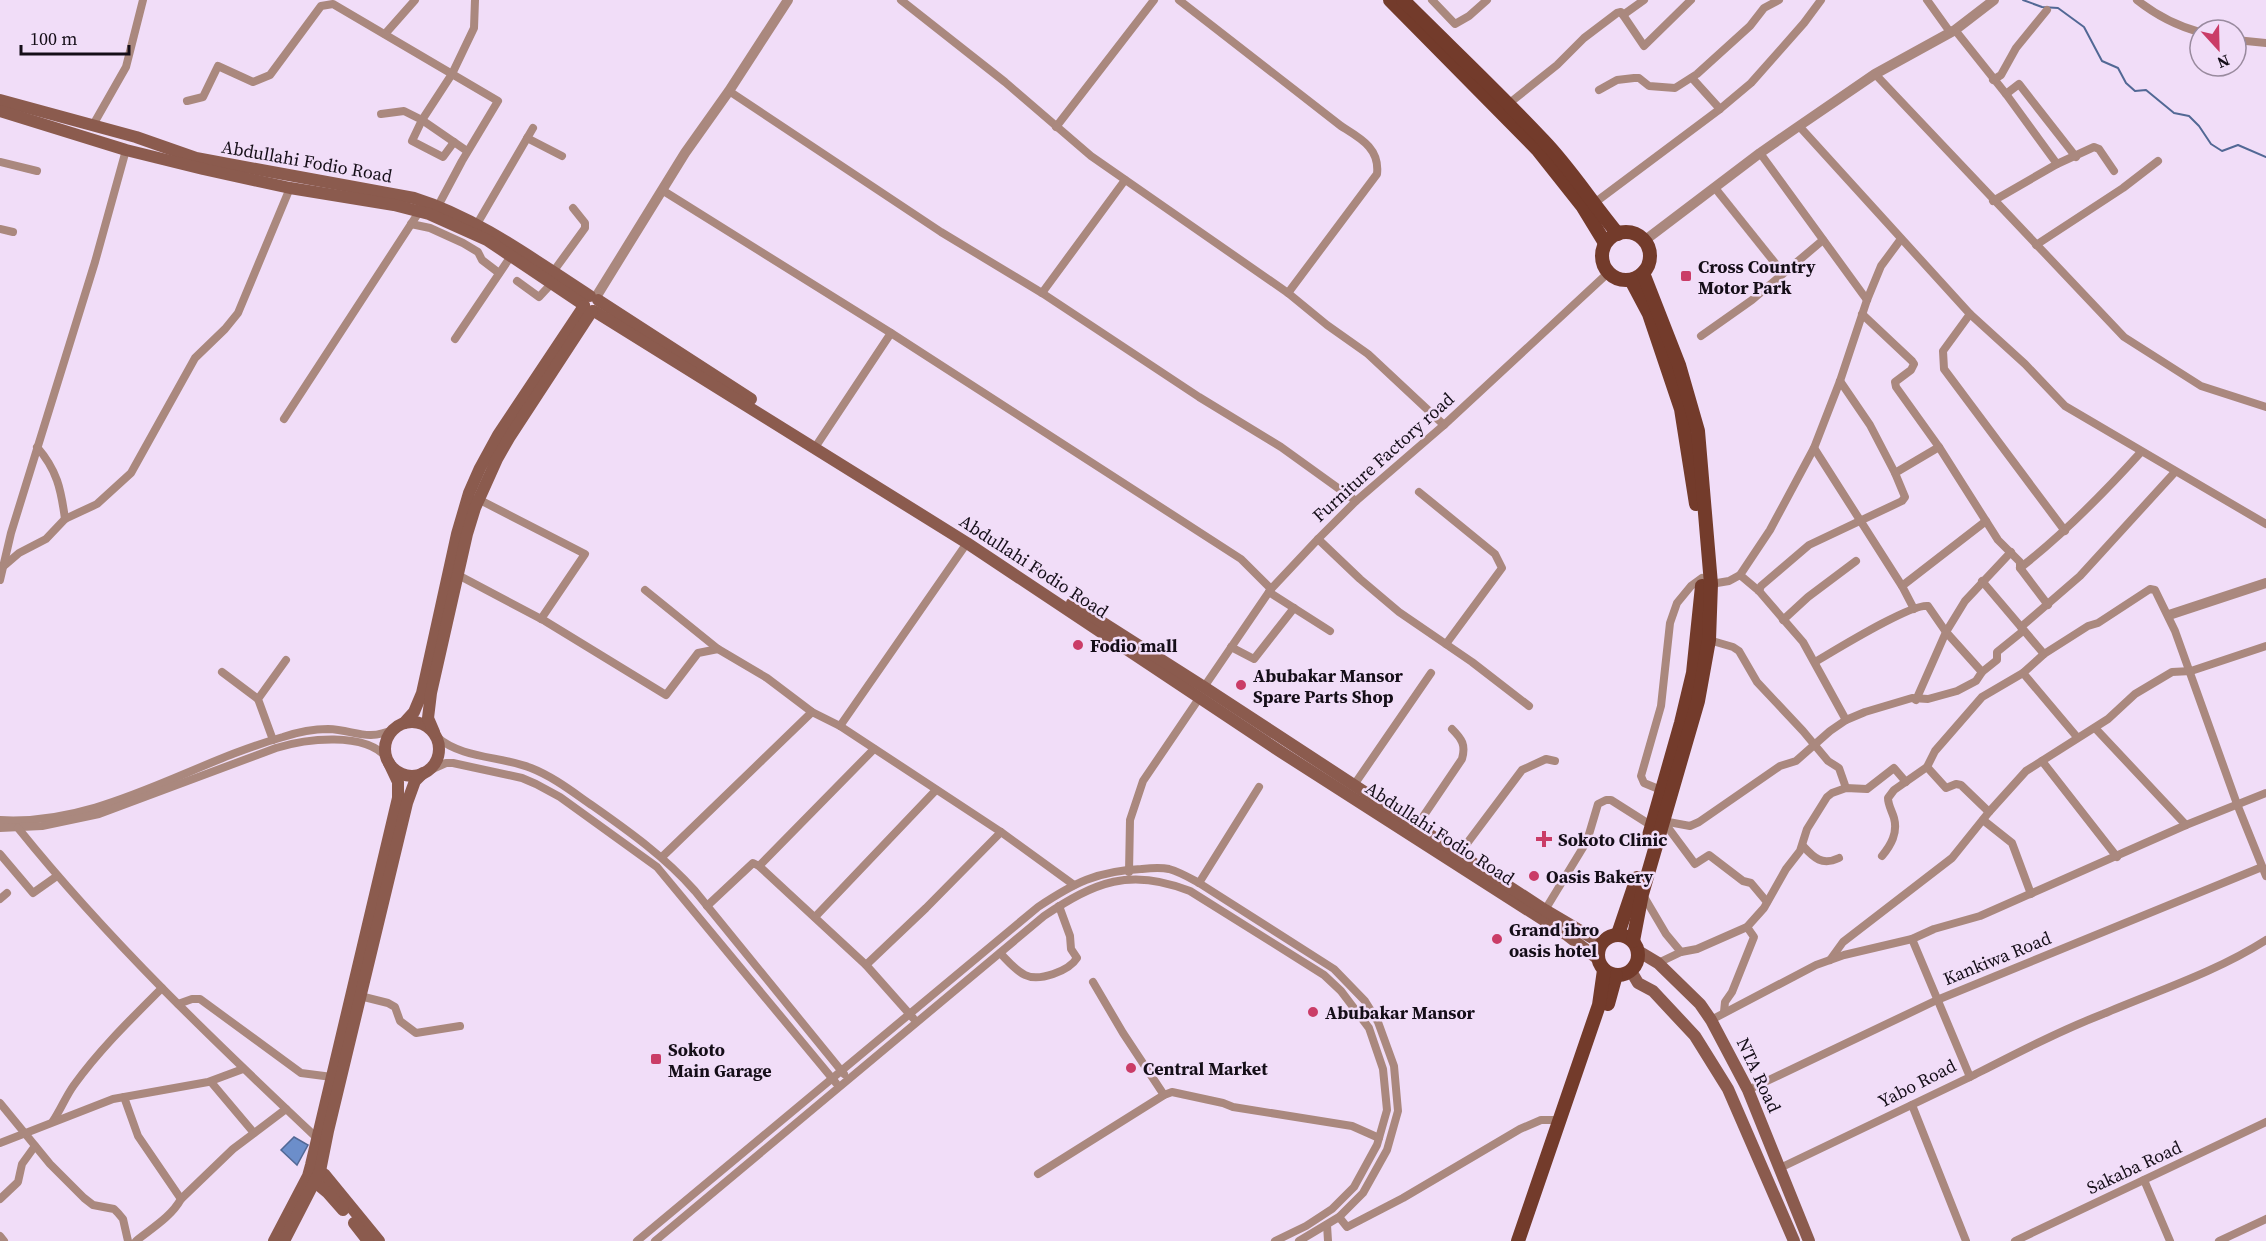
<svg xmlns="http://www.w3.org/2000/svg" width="2266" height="1241" font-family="'Source Serif 4',serif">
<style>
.water{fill:#6c8eca;stroke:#526895;stroke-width:1.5}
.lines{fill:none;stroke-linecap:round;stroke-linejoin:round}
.stream{stroke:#526895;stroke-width:2}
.minor{stroke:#aa887e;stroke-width:8}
.tertiary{stroke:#aa887e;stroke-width:10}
.secondary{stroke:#8b5b4e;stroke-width:12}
.primary{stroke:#733b2b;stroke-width:14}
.poi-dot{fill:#ca3c67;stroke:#f1ddf8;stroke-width:2}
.labels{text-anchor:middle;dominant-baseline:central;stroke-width:5;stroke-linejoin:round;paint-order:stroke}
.street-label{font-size:18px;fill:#150e18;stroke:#f1ddf8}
.poi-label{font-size:18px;font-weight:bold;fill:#150e18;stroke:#f1ddf8;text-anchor:start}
</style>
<rect width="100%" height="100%" fill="#f1ddf8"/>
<!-- water -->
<path class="water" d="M294 1137 308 1145 297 1165 281 1150Z"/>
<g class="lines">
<!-- stream -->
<path class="stream" d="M2023 0 2042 7 2058 8 2084 27 2102 61 2118 68 2126 83 2135 91 2146 90 2174 113 2189 116 2199 126 2211 144 2222 151 2238 145 2266 157"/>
<!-- minor -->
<g class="minor">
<path d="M901 0 1005 82 1091 156 1288 293 1327 325 1368 354 1444 425"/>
<path d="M1179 0 1341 126C1360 138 1380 148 1377 174L1288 293"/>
<path d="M1432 0 1455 24 1469 16 1487 0"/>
<path d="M1927 0 1950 32"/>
<path d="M2137 0C2156 15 2177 26 2200 32"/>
<path d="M1623 15 1644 0"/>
<path d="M1955 30 2006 94 2057 164"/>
<path d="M385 34 415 0"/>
<path d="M2236 40 2266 43"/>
<path d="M1875 74 2124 337 2201 386 2266 407"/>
<path d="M1692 78 1720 109"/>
<path d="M1993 80 2001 75 2016 48 2047 10"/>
<path d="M1599 90 1617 80 1634 78H1639L1649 86 1675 88 1697 74 1750 26 1764 8 1779 0"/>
<path d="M729 91 941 232 1042 293 1199 397 1281 447 1356 501"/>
<path d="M2006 94 2019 84 2076 157"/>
<path d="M187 101 203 97 218 66 253 82 270 75 321 6 333 4 498 101 462 161 438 206"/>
<path d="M1507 105 1557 65 1584 38 1617 13 1621 12 1644 46 1691 0"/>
<path d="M381 114 404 111 422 120 412 141 443 157 454 142"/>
<path d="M93 125 126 67 143 0"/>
<path d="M1799 126 1970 314 2025 364 2065 406 2266 524"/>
<path d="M1056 127 1154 0"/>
<path d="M527 138 562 156"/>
<path d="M467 151 422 120 452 74 474 28 475 0"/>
<path d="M1760 153 1867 300"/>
<path d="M0 162 37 171"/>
<path d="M1715 188 1783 273"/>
<path d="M662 190 891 333 1241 559 1271 589"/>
<path d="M1993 201 2057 164 2094 147 2099 149 2114 171"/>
<path d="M1593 204 1720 109 1751 83 1804 23 1821 0"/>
<path d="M411 224 430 228 463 243 478 252 482 260 499 273"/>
<path d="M477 224 533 128"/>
<path d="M0 229 13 232"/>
<path d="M2036 245 2123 188 2158 161"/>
<path d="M553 272 585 228V223L573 208"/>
<path d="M517 281 539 297 552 283"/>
<path d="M1042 293 1125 180"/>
<path d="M1862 314 1912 361 1914 364 1911 370 1895 382 1896 387 1939 447 1998 540 2020 562V568L2048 605"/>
<path d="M1970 314 1943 351 1944 369 2065 531"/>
<path d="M1701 336 1752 300 1823 240"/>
<path d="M455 339 511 256"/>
<path d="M284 419 419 212"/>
<path d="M818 443 891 333"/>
<path d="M37 447C57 470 61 489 65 519"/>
<path d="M1814 448 1902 586 1914 609"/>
<path d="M1895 473 1939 447"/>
<path d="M1419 492 1495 554 1502 568 1446 644"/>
<path d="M478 499 585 554 541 619"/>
<path d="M1318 539 1360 579 1399 612 1472 662 1529 706"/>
<path d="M5 565 19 553 46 539 65 519 97 504 131 473 195 358 225 329 238 313 290 188"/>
<path d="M2020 568C2065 533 2103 494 2141 452"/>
<path d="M458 575 545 621 666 695 698 653 718 649 767 678 812 712 840 726 1001 832 1074 885"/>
<path d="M1740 575 1759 591 1803 642 1846 720"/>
<path d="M0 580 11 533 95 262 126 150"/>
<path d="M1982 581 2044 654"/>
<path d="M1711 584 1729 581 1740 575 1770 530 1814 448 1840 381 1867 300 1881 266 1901 239"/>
<path d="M1902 586 1986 521"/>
<path d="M645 590 718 649"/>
<path d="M1759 591 1761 586 1809 545 1902 501 1905 497 1895 473 1870 425 1840 381"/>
<path d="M1269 592 1330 631"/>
<path d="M1783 620 1808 597 1856 561"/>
<path d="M1709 640 1733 647 1739 651 1757 682 1803 731 1828 761 1839 768 1846 788"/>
<path d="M1231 647 1254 659 1294 608"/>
<path d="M1815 662C1834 651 1911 603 1928 606L1946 632 1982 672"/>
<path d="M222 672 258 699"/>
<path d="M2023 673 2077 737"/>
<path d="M1204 687 1271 589 1318 539 1356 501 1444 425 1608 273"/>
<path d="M1916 700 1946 632 1965 601 2011 552"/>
<path d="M840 726 967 543"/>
<path d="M2095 728 2186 825"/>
<path d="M437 737C462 759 502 756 531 768 554 777 574 793 593 806 630 832 665 857 695 891L844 1074"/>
<path d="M273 740 258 699 286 660"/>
<path d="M2042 761 2117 857"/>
<path d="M1927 767 1946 788 1956 784 1961 785 1989 812"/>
<path d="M428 771 446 763H453L522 778 536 784 560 797 657 867 836 1083"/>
<path d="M1354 785 1431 673"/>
<path d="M1661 790 1644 783 1641 776 1661 706 1670 623 1677 603 1691 586 1702 578"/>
<path d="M0 820C101 826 189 763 283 737 298 732 312 729 328 729 355 730 367 742 394 729"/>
<path d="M1983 820 2012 843 2031 894"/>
<path d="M1663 821 1690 826 1699 822 1780 766 1796 761 1830 731 1846 720 1865 712 1912 698 1928 699 1957 691 1976 681 1982 672 1997 660V652L2023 631 2021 627 2080 576 2175 472"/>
<path d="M1663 821 1695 864 1709 855 1743 881 1751 883 1767 902"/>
<path d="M1416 827 1462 759C1466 745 1462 739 1452 729"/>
<path d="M0 828 42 826 99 814 276 748C305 739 365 731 387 758"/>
<path d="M18 828C109 941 212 1039 318 1139"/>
<path d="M1803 846C1814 858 1822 866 1839 858"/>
<path d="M0 854 33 893 57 876"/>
<path d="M1459 854 1522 770 1546 759 1555 761"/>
<path d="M1882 856C1891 845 1898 833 1894 818 1892 811 1888 805 1888 798L1894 790 1927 767 1935 751 1982 697 2023 673 2044 654 2088 626 2098 623 2150 589 2155 590 2175 631 2237 804 2266 876"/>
<path d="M662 857 812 712"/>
<path d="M759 866 874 749"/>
<path d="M1129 872 1130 820 1143 781 1200 697"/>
<path d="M1199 883 1259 787"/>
<path d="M1643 895 1666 934 1681 952 1697 949 1747 927 1764 908 1786 869 1800 851 1807 829 1827 797 1832 793 1846 788 1867 789 1894 768 1906 782"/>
<path d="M0 899 7 893"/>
<path d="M707 906 753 863 759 866 866 965 913 1018"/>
<path d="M1545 910 1587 841 1598 804 1606 800H1611L1652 826"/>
<path d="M815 917 936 790"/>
<path d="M1000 953C1008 961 1015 970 1025 975 1039 982 1069 971 1077 958L1071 949 1070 936 1059 906"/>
<path d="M1830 960 1843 942 1952 858 1989 812 2026 771 2108 719 2135 694 2172 672 2191 671 2266 646"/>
<path d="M1658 963 1681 952"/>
<path d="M866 965 926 908 1001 832"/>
<path d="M1093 982 1123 1033 1164 1095"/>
<path d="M360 996 388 1003 395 1007 400 1021 416 1033 460 1026"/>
<path d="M178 1004 192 999H200L301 1073 332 1077"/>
<path d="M1724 1012 1725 1002 1732 992 1754 937 1747 927"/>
<path d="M1711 1020 1816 965 1844 955 1912 939 1934 929 1980 916 2186 825 2266 793"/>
<path d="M1970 1077C2013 1055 2057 1032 2103 1014 2157 991 2216 972 2266 940"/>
<path d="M211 1082 254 1133"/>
<path d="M1748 1090 1937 1000 2262 867"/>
<path d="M124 1097 138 1136 181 1199"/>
<path d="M0 1103 50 1164 84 1198 93 1205 114 1209 118 1213 123 1219 128 1241"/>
<path d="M1912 1105 1966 1241"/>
<path d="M53 1121C61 1109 66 1096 74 1085 100 1049 131 1019 162 988"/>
<path d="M0 1143 113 1099 208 1082 243 1069"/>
<path d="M1780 1168 1970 1077 1912 939"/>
<path d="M1038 1174 1164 1095 1172 1092 1223 1103 1233 1107 1352 1126 1379 1138"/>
<path d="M2144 1180 2170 1241"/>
<path d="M0 1199 18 1182 22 1164 35 1146"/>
<path d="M1339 1217 1347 1227 1403 1198 1520 1129 1541 1120H1560"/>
<path d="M1327 1225 1328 1241"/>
<path d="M0 1236 4 1241"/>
<path d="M136 1241C152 1228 171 1217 181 1199L233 1149 286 1109"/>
<path d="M637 1241 1038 907C1074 883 1097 871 1141 869 1151 868 1160 867 1169 869 1180 872 1190 878 1199 883L1334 969 1365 1001 1378 1022 1394 1066 1398 1111 1387 1150 1363 1193 1339 1217 1299 1241"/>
<path d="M655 1241 1044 916C1095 882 1130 867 1190 891L1324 975 1341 991 1369 1028 1383 1069 1387 1110 1377 1145 1354 1187 1332 1209 1306 1226 1275 1241"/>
<path d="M2015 1241 2266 1122"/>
<path d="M2219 1241 2266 1219"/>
</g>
<!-- tertiary -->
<g class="tertiary">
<path d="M1644 241 1760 153 1799 126 1875 74 1955 30 1994 0"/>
<path d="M596 297 685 153 729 91 788 0"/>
<path d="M2169 615 2266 583"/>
</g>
<!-- secondary -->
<g class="secondary">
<path d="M0 100 136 137 196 158 414 198C478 218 534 260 590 296"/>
<path d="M0 111 126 150 203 169 290 188 394 205 429 214 487 240 584 305"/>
<path d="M598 300 751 399"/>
<path d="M594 311 967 543 1281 752 1567 935 1598 959"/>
<path d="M1072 603 1204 687 1545 910 1601 943"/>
<circle cx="412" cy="749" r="27"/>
<path d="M404 723 414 712 422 693 457 534 469 493 480 468 498 435 584 306"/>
<path d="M434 732 428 718 431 693 467 534 475 508 497 459 509 438 592 311"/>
<path d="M1638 951 1658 963 1700 1004 1711 1020 1748 1090 1809 1241"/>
<path d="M1631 971 1638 983 1653 991 1695 1036 1728 1089 1794 1241"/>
<path d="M315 1168 325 1175 379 1241"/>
<path d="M310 1178 328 1193 343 1210"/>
<path d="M354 1223 368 1241"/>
<path d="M274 1241 308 1176 311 1165 398 798V782L389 763"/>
<path d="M284 1241 320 1171 328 1131 407 803 415 781 423 773"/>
</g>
<!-- primary -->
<g class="primary">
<path d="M1390 0 1537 149 1583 207 1605 243"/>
<path d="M1403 0C1450 47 1498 92 1543 140 1571 169 1592 203 1618 234"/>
<circle cx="1626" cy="256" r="24"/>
<path d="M1631 280 1649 314 1681 409 1696 504"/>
<path d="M1648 839 1681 723 1693 673 1702 586"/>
<path d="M1618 934 1637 878"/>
<circle cx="1618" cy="955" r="20"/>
<path d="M1633 941 1642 894 1698 701 1709 640 1711 584 1698 431 1679 365 1643 273"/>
<path d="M1608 1004 1616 975"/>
<path d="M1518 1241 1599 1005 1604 970"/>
</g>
</g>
<!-- markers -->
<g class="poi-dot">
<rect x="1680" y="270" width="12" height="12" rx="3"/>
<circle cx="1078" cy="645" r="6"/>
<circle cx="1241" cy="685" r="6"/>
<path d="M1541 830h6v6h6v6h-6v6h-6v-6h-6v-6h6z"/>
<circle cx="1534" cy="876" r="6"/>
<circle cx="1497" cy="939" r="6"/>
<circle cx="1313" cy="1012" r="6"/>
<rect x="650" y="1053" width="12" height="12" rx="3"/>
<circle cx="1131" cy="1068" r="6"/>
</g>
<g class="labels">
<!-- street labels -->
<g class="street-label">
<text transform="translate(307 161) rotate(10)">Abdullahi Fodio Road</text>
<text transform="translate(1383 457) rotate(-42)">Furniture Factory road</text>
<text transform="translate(1034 566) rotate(33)">Abdullahi Fodio Road</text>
<text transform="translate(1440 833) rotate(33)">Abdullahi Fodio Road</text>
<text transform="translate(1997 958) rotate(-22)">Kankiwa Road</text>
<text transform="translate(1759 1075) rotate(65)">NTA Road</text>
<text transform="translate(1917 1083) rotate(-27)">Yabo Road</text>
<text transform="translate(2134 1167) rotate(-25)">Sakaba Road</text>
</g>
<!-- poi labels -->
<g class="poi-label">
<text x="1698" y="266">Cross Country<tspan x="1698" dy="21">Motor Park</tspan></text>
<text x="1090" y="645">Fodio mall</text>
<text x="1253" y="675">Abubakar Mansor<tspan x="1253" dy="21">Spare Parts Shop</tspan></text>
<text x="1558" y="839">Sokoto Clinic</text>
<text x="1546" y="876">Oasis Bakery</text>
<text x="1509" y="929">Grand ibro<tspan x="1509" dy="21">oasis hotel</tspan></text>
<text x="1325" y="1012">Abubakar Mansor</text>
<text x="668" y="1049">Sokoto<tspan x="668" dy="21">Main Garage</tspan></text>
<text x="1143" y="1068">Central Market</text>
</g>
</g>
<!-- north arrow -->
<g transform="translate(2218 48) rotate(158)"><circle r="28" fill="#f1ddf8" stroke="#998a9e" stroke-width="1.5"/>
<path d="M0-4.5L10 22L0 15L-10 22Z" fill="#ca3c67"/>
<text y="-9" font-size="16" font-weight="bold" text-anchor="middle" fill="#150e18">N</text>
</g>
<!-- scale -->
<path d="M21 45v9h108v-9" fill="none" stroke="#150e18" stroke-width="3"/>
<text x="30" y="45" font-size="18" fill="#150e18" stroke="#f1ddf8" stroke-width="4.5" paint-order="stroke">100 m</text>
</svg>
